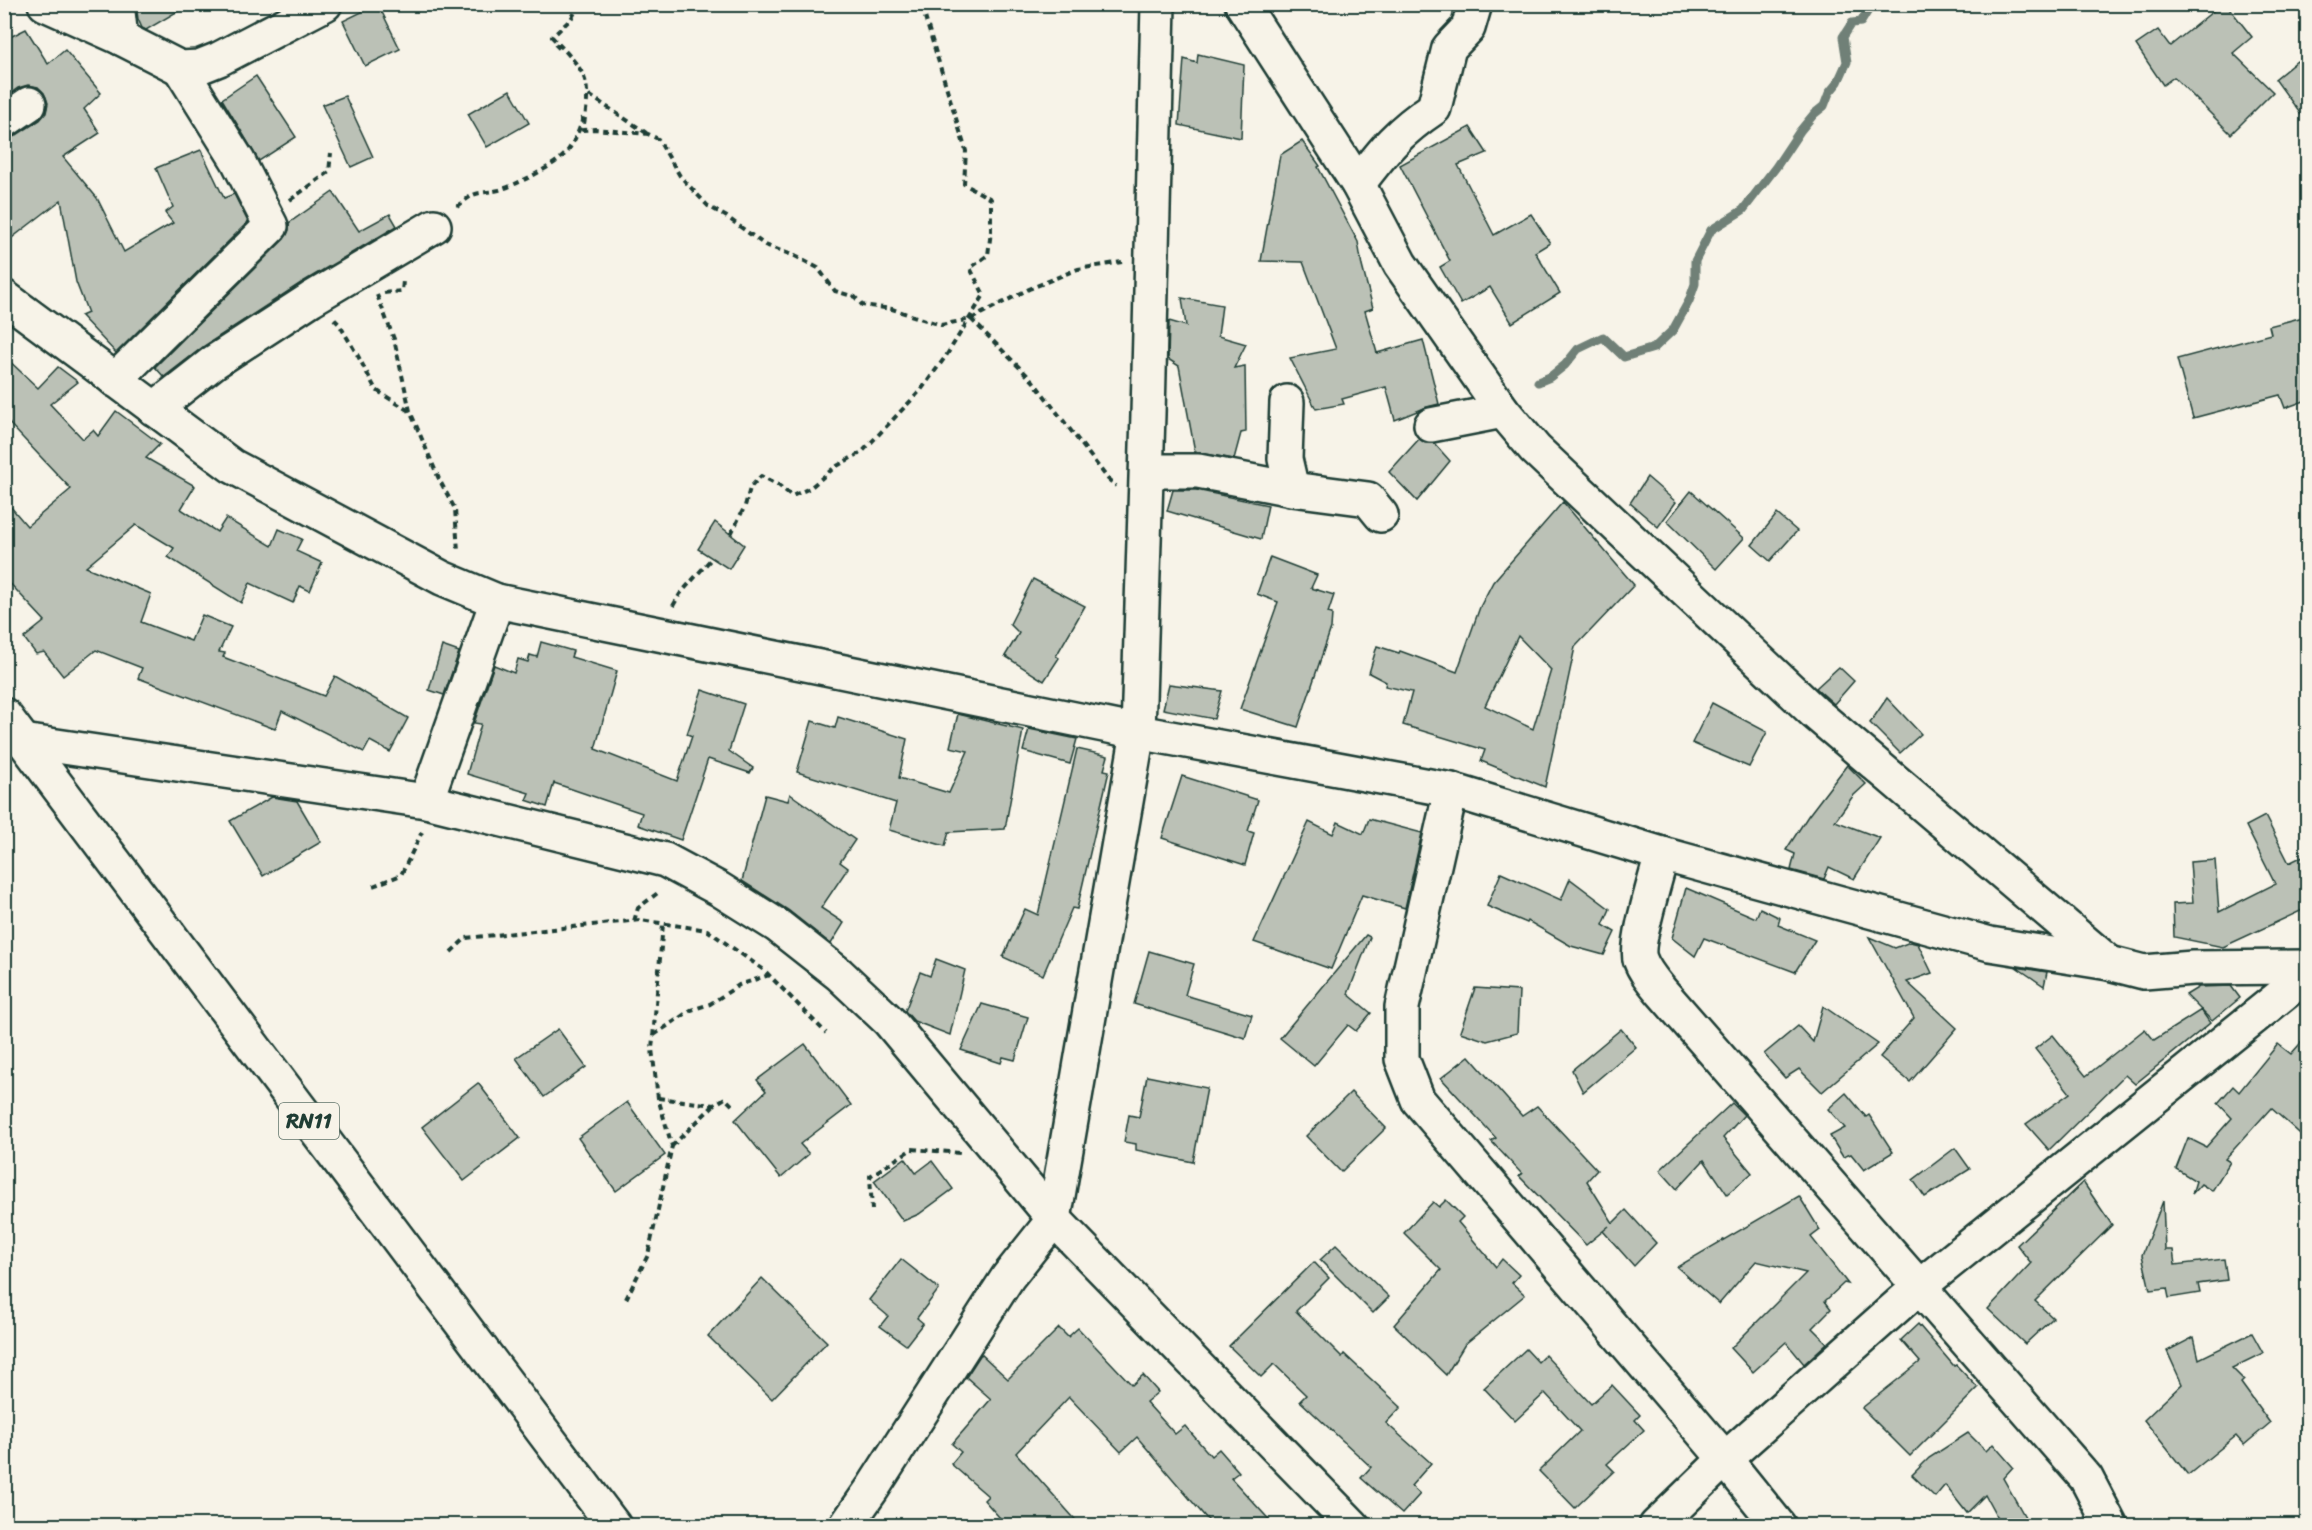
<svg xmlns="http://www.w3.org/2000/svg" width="2312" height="1530" font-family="Sriracha,sans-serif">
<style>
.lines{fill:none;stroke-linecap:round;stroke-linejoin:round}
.stream{stroke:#6f8077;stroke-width:9}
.building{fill:#bbc1b6;stroke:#1f3d34;stroke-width:1.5;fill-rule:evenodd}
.street-casing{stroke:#1f3d34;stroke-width:38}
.primary-casing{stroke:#1f3d34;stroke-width:38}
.path{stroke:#1f3d34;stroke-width:4;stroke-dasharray:6 4.5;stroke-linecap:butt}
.street{stroke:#f7f3e8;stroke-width:33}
.primary{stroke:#f7f3e8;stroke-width:33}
.labels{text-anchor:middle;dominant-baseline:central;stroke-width:4.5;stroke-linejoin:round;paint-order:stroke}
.shield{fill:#f7f3e8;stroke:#60746a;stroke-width:1.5}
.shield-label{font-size:21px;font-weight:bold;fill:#1f3d34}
</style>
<rect width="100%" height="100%" fill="#f7f3e8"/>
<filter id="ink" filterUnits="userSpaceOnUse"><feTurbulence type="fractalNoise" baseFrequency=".0167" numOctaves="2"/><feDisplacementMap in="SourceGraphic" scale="12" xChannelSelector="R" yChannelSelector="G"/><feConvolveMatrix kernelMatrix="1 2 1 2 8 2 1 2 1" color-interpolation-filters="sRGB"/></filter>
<g filter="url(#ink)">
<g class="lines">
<!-- stream -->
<path class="stream" d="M1538 382 1550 377 1565 365 1578 349 1603 337 1624 357 1654 348 1673 330 1689 301 1695 284V261L1711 230 1743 210 1776 167 1800 131 1814 114 1824 106 1829 93 1838 82 1847 62 1843 37 1852 23 1861 22 1872 4"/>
</g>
<!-- building -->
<g class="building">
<path d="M136 4H190L146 30 142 28 138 19Z"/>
<path d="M378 4 400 49 365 66 343 21Z"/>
<path d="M2222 4H2226L2252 37 2233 53 2273 92 2231 134 2174 77 2163 85 2136 45 2158 30 2170 46Z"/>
<path d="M26 29 48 64 65 50 101 93 84 109 100 133 63 157 97 198 124 252 173 223 165 213 173 207 156 168 201 150 224 198 234 194 248 222 116 353 81 316 88 313 76 282 61 200 4 244V140L15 136 40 120 46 113 48 103 44 93 38 87 28 85 18 88 4 98V40Z"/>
<path d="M1198 54 1244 65 1241 138 1179 125 1184 59 1197 63Z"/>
<path d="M2297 61 2307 72V123L2275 79Z"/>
<path d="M256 76 296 137 259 161 222 99Z"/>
<path d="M510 90 529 123 487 147 468 114Z"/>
<path d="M345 96 373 157 351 167 322 105Z"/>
<path d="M1470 127 1487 153 1458 165 1494 235 1531 214 1550 243 1535 252 1560 293 1512 323 1490 287 1461 304 1440 267 1450 261 1400 165Z"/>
<path d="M1302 141 1320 166 1318 167 1358 242 1362 266 1373 308 1365 311 1377 353 1423 340 1439 404 1427 407 1395 420 1386 387 1342 399 1344 404 1316 409 1290 358 1336 349 1303 262 1261 261 1280 155Z"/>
<path d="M333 192 359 231 390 214 397 226 301 283 204 346 164 377 155 367 284 239 289 230V223Z"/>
<path d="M1182 298 1222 305 1218 336 1246 344 1234 368 1245 366 1246 432 1241 433 1234 459 1195 452 1179 366 1168 359 1169 321 1186 326Z"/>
<path d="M2307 316V400L2285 408 2280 395 2193 418 2177 359 2271 334 2269 326Z"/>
<path d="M4 356 38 388 58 367 78 382 50 404 83 439 93 430 98 436 116 411 160 444 146 458 195 486 181 509 217 532 226 518 272 546 279 529 302 539 296 551 322 563 310 591 300 586 293 603 250 583 241 603 168 557 174 548 136 525 86 567 151 594 141 622 191 641 202 615 231 627 219 652 225 653 223 657 324 696 335 676 408 718 390 752 370 741 364 752 282 711 275 729 138 678 142 668 96 650 63 676 44 652 36 654 24 638 45 621 4 577V499L27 526 71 489 6 420Z"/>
<path d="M1419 439 1425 443H1434L1450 461 1417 501 1389 472Z"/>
<path d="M1647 477 1676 502 1658 527 1630 503Z"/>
<path d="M1173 490H1196L1268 505 1261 539 1167 511Z"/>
<path d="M1691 491 1744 538 1716 569 1667 521Z"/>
<path d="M1563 502 1634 585 1575 647 1545 787 1481 761 1485 750 1403 725 1412 692 1385 686 1386 682 1369 673 1377 646 1399 653 1400 651 1457 672 1480 607 1493 582ZM1518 636 1551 670 1533 729 1485 706Z"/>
<path d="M1777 514 1797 531 1770 561 1752 545Z"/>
<path d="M715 522 744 545 729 569 698 549Z"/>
<path d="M1270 557 1317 575 1311 588 1334 595 1328 613 1332 614 1331 628 1298 727 1240 709 1278 602 1257 594Z"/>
<path d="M1033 579 1085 606 1056 656 1059 658 1044 681 1005 656 1019 633 1010 624Z"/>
<path d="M541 642 573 651 571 657 617 671 595 749 677 781 692 736 687 734 702 690 744 704 729 751 753 768 750 773 708 759 681 840 638 825 642 813 554 783 547 807 526 800 529 793 467 774 481 724 474 723 494 665 514 673 518 659 528 662 530 655 537 657Z"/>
<path d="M442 646 459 652 444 695 429 690Z"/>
<path d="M1839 667 1854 681 1834 704 1816 688Z"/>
<path d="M1169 684 1222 691 1214 719 1163 709Z"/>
<path d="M1887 698 1921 734 1900 753 1870 723Z"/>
<path d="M1712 703 1767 732 1749 767 1692 743Z"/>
<path d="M958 714 1023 730 1005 829 949 832 945 846 889 830 896 803 797 772 812 721 835 728 838 717 907 739 899 778 949 793 968 751 950 747Z"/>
<path d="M1029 729 1077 739 1070 764 1023 751Z"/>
<path d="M1077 749 1108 756 1104 770 1109 771 1077 909 1072 908 1043 975 1003 957 1025 909 1038 915Z"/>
<path d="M1847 765 1866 784 1853 796 1835 821 1880 838 1854 879 1829 867 1824 879 1791 870 1795 854 1786 850 1808 816Z"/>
<path d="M1182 776 1258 800 1248 831 1254 833 1245 865 1162 838Z"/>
<path d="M790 794 855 840 840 862 848 868 821 908 844 923 831 944 788 910 742 881 765 795 788 801Z"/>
<path d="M272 797 297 801 321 842 263 876 230 821Z"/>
<path d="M2265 816 2289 863 2307 854V908L2223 947 2174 937 2173 904 2193 903 2190 862 2215 860 2219 912 2275 884 2246 826Z"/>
<path d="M1369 819 1422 833 1405 908 1362 895 1331 969 1254 942 1309 822 1333 834 1338 822 1363 834Z"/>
<path d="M1501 873 1561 900 1570 879 1610 909 1603 925 1615 932 1604 955 1571 946 1528 921 1527 923 1487 906Z"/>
<path d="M1686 888 1756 918 1760 908 1780 918 1778 925 1815 940 1795 972 1704 938 1695 956 1672 938Z"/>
<path d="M1366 935 1370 937 1348 994 1371 1013 1356 1031 1348 1025 1314 1066 1280 1038Z"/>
<path d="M1869 937 1895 948 1910 942 1918 944 1932 973 1907 982 1957 1028 1910 1082 1880 1057 1914 1018Z"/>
<path d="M1149 951 1194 964 1185 995 1252 1015 1245 1038 1134 1004Z"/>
<path d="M936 959 965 970 950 1035 914 1021 905 1011 920 972 930 976Z"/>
<path d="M2016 967 2047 972 2044 986Z"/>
<path d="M2231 986 2240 998 2212 1021 2186 995 2199 987Z"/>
<path d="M1475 988 1519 991 1517 1033 1487 1041 1460 1032Z"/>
<path d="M982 1004 1028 1017 1015 1060 1003 1057 1001 1063 961 1050Z"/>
<path d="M1823 1006 1878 1044 1822 1092 1799 1069 1785 1078 1764 1054 1798 1026 1813 1042Z"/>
<path d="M2201 1010 2210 1023 2135 1084 2125 1075 2049 1150 2026 1124 2070 1093 2035 1049 2053 1035 2086 1076 2145 1029 2154 1040Z"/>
<path d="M558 1029 586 1067 544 1097 516 1058Z"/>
<path d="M1621 1029 1636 1047 1583 1092 1572 1070Z"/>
<path d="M2307 1036V1140L2271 1108 2225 1159 2230 1162 2212 1191 2201 1184 2192 1194 2196 1181 2176 1169 2188 1138 2206 1147 2232 1118 2218 1103 2233 1086 2239 1092 2278 1044 2291 1054Z"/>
<path d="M805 1044 851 1105 800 1144 809 1154 781 1178 735 1120 766 1091 757 1080Z"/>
<path d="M1469 1056 1522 1116 1537 1106 1597 1170 1587 1181 1613 1223 1626 1210 1656 1243 1634 1266 1603 1231 1609 1226 1586 1245 1519 1176 1522 1174 1491 1141 1496 1138 1441 1078Z"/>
<path d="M1147 1076 1207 1088 1193 1162 1136 1150V1144L1124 1142 1129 1115 1139 1117Z"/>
<path d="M478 1083 520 1138 464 1181 422 1127Z"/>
<path d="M1351 1092 1386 1128 1341 1172 1306 1136Z"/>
<path d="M1846 1093 1866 1117 1869 1115 1893 1152 1864 1170 1851 1154 1843 1157 1830 1136 1845 1128 1828 1109Z"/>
<path d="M627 1102 665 1155 616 1191 578 1138Z"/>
<path d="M1732 1103 1744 1115 1723 1138 1752 1173 1727 1194 1704 1160 1677 1189 1660 1170Z"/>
<path d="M1955 1148 1970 1169 1925 1197 1913 1180Z"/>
<path d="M905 1158 916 1173 932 1161 953 1189 919 1214 903 1221 874 1181Z"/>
<path d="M2083 1182 2112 1225 2035 1301 2053 1318 2025 1344 1988 1309 2031 1263 2017 1245Z"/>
<path d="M1799 1196 1820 1230 1811 1237 1848 1284 1844 1283 1825 1301 1831 1309 1812 1328 1827 1343 1804 1364 1786 1342 1753 1372 1731 1348 1806 1273 1756 1261 1719 1304 1677 1267Z"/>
<path d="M1446 1200 1463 1217 1458 1222 1496 1267 1502 1259 1519 1275 1512 1283 1525 1295 1465 1344 1446 1375 1394 1325 1441 1270 1404 1233 1433 1202 1439 1207Z"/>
<path d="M2163 1201 2165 1250H2173L2175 1265 2224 1259 2227 1280 2198 1284 2200 1293 2169 1298 2167 1288 2150 1290 2142 1255Z"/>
<path d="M1336 1245 1389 1297 1373 1313 1320 1260Z"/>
<path d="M901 1259 939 1289 917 1318 923 1323 906 1345 880 1326 888 1316 869 1300Z"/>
<path d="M1314 1262 1329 1278 1296 1311 1342 1357 1344 1354 1401 1407 1386 1423 1431 1463 1411 1486 1420 1494 1402 1514 1361 1478 1371 1467 1300 1401 1306 1395 1274 1364 1261 1377 1229 1346Z"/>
<path d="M762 1278 827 1342 772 1399 708 1336Z"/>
<path d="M1918 1324 1954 1366 1956 1365 1978 1388 1910 1456 1862 1408 1920 1362 1901 1340Z"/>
<path d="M1059 1328 1068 1337 1078 1328 1132 1385 1143 1375 1158 1392 1146 1402 1175 1434 1185 1426 1211 1456 1219 1449 1239 1472 1231 1478 1275 1526H1213L1137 1437 1121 1452 1069 1397 1016 1453 1081 1526H1007L984 1500 988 1496 951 1464 961 1452 952 1444 991 1399 966 1377 981 1354 1008 1379Z"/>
<path d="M2252 1333 2263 1353 2232 1368 2244 1380 2241 1383 2270 1423 2244 1445 2236 1436 2188 1475 2144 1420 2182 1384 2167 1351 2194 1337 2199 1359Z"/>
<path d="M1526 1349 1538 1362 1545 1355 1591 1404 1612 1385 1640 1415 1635 1420 1644 1430 1607 1464 1614 1471 1575 1508 1539 1471 1580 1431 1545 1393 1515 1421 1484 1388Z"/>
<path d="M1968 1433 1986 1451 1993 1444 2013 1467 2003 1478 2025 1517 2014 1526H2002L1985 1495 1967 1513 1945 1485 1935 1497 1912 1475 1929 1458Z"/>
</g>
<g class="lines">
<defs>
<g id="street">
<path d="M45 4 121 38 180 68 199 67 219 59 325 4"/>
<path d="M117 4 121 38"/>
<path d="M1242 4 1358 184 1400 264 1503 411 1535 449 1814 712 2108 962"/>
<path d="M4 121 29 104"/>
<path d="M1358 184C1384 150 1398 132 1434 108L1449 48 1468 28 1475 4"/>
<path d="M4 297 232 466 442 578 497 601 1138 732 1451 790 1662 854 1990 944 2109 963 2144 972 2193 968 2308 967"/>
<path d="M115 380 271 226 238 161 180 68"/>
<path d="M1287 402 1285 459 1292 489"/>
<path d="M154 409 214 362 311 299 434 226"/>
<path d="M1431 425 1503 411"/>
<path d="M1147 471H1198L1292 489 1368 499 1381 515"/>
<path d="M23 741 426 801 665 860 719 889 778 926 839 974 889 1021 1054 1219 1353 1526"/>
<path d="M1451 790 1402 1007V1059L1418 1100 1725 1459 1779 1526"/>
<path d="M426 801 497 601"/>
<path d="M1662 854C1657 874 1635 944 1640 959 1644 971 1653 981 1661 991L2086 1478 2111 1526"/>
<path d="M846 1526 872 1489 1008 1277 1054 1219 1138 732 1148 414 1158 4"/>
<path d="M1656 1526 1725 1459 1920 1286 2308 974"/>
</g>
<path id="primary" d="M4 715 614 1526"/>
</defs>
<!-- street casing -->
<use href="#street" class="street-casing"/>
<!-- primary casing -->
<use href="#primary" class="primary-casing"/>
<!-- path -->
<g class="path">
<path d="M580 4 571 19 552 37C588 75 592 78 583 130L595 129 648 134 658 139 680 176 708 206 727 217 765 245 795 256 818 268 835 291 855 297 862 305 892 309 941 325 971 319 1029 289 1078 269 1122 262"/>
<path d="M555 44 562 51"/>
<path d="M589 95 648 134"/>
<path d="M290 200 329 172 331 153"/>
<path d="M457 207C478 189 475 195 499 190 514 186 554 166 564 155 573 146 580 129 583 117"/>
<path d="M384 293 402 291 403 281"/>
<path d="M377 295 394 339 410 411 439 479 455 509 458 551"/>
<path d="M334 319 339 324 358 356 376 390 409 411"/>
<path d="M971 319 1033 381 1108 479 1116 486"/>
<path d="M731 534 745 506 750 488 761 476 777 484 792 496 810 488 835 467 862 452 921 390 946 356 984 295 970 268 988 255 991 231V199L964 184 966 151 921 4"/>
<path d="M673 606 680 594 712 558"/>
<path d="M373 886 401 875 422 832"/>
<path d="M634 921 638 908 659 892"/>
<path d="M451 952 466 938 640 920 707 930 764 970 826 1033"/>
<path d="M654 1035 691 1010 710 1004 739 985 769 975"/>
<path d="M658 1098 714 1105 725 1098 735 1108"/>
<path d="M672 1146 714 1105"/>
<path d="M872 1210 870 1176 912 1149 960 1153"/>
<path d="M626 1299 648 1255 672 1146 658 1098 652 1049 663 924"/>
</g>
<!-- street -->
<use href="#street" class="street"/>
<!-- primary -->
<use href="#primary" class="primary"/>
</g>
</g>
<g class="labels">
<!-- shield labels -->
<rect class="shield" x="279" y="1103" width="60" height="36" rx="4.5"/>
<g class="shield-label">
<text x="309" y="1121">RN11</text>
</g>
</g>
<!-- margin -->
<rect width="2312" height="1530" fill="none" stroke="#f7f3e8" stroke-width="24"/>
<rect x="12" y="12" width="2288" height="1506" fill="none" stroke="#1f3d34" stroke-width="2" filter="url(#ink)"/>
</svg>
